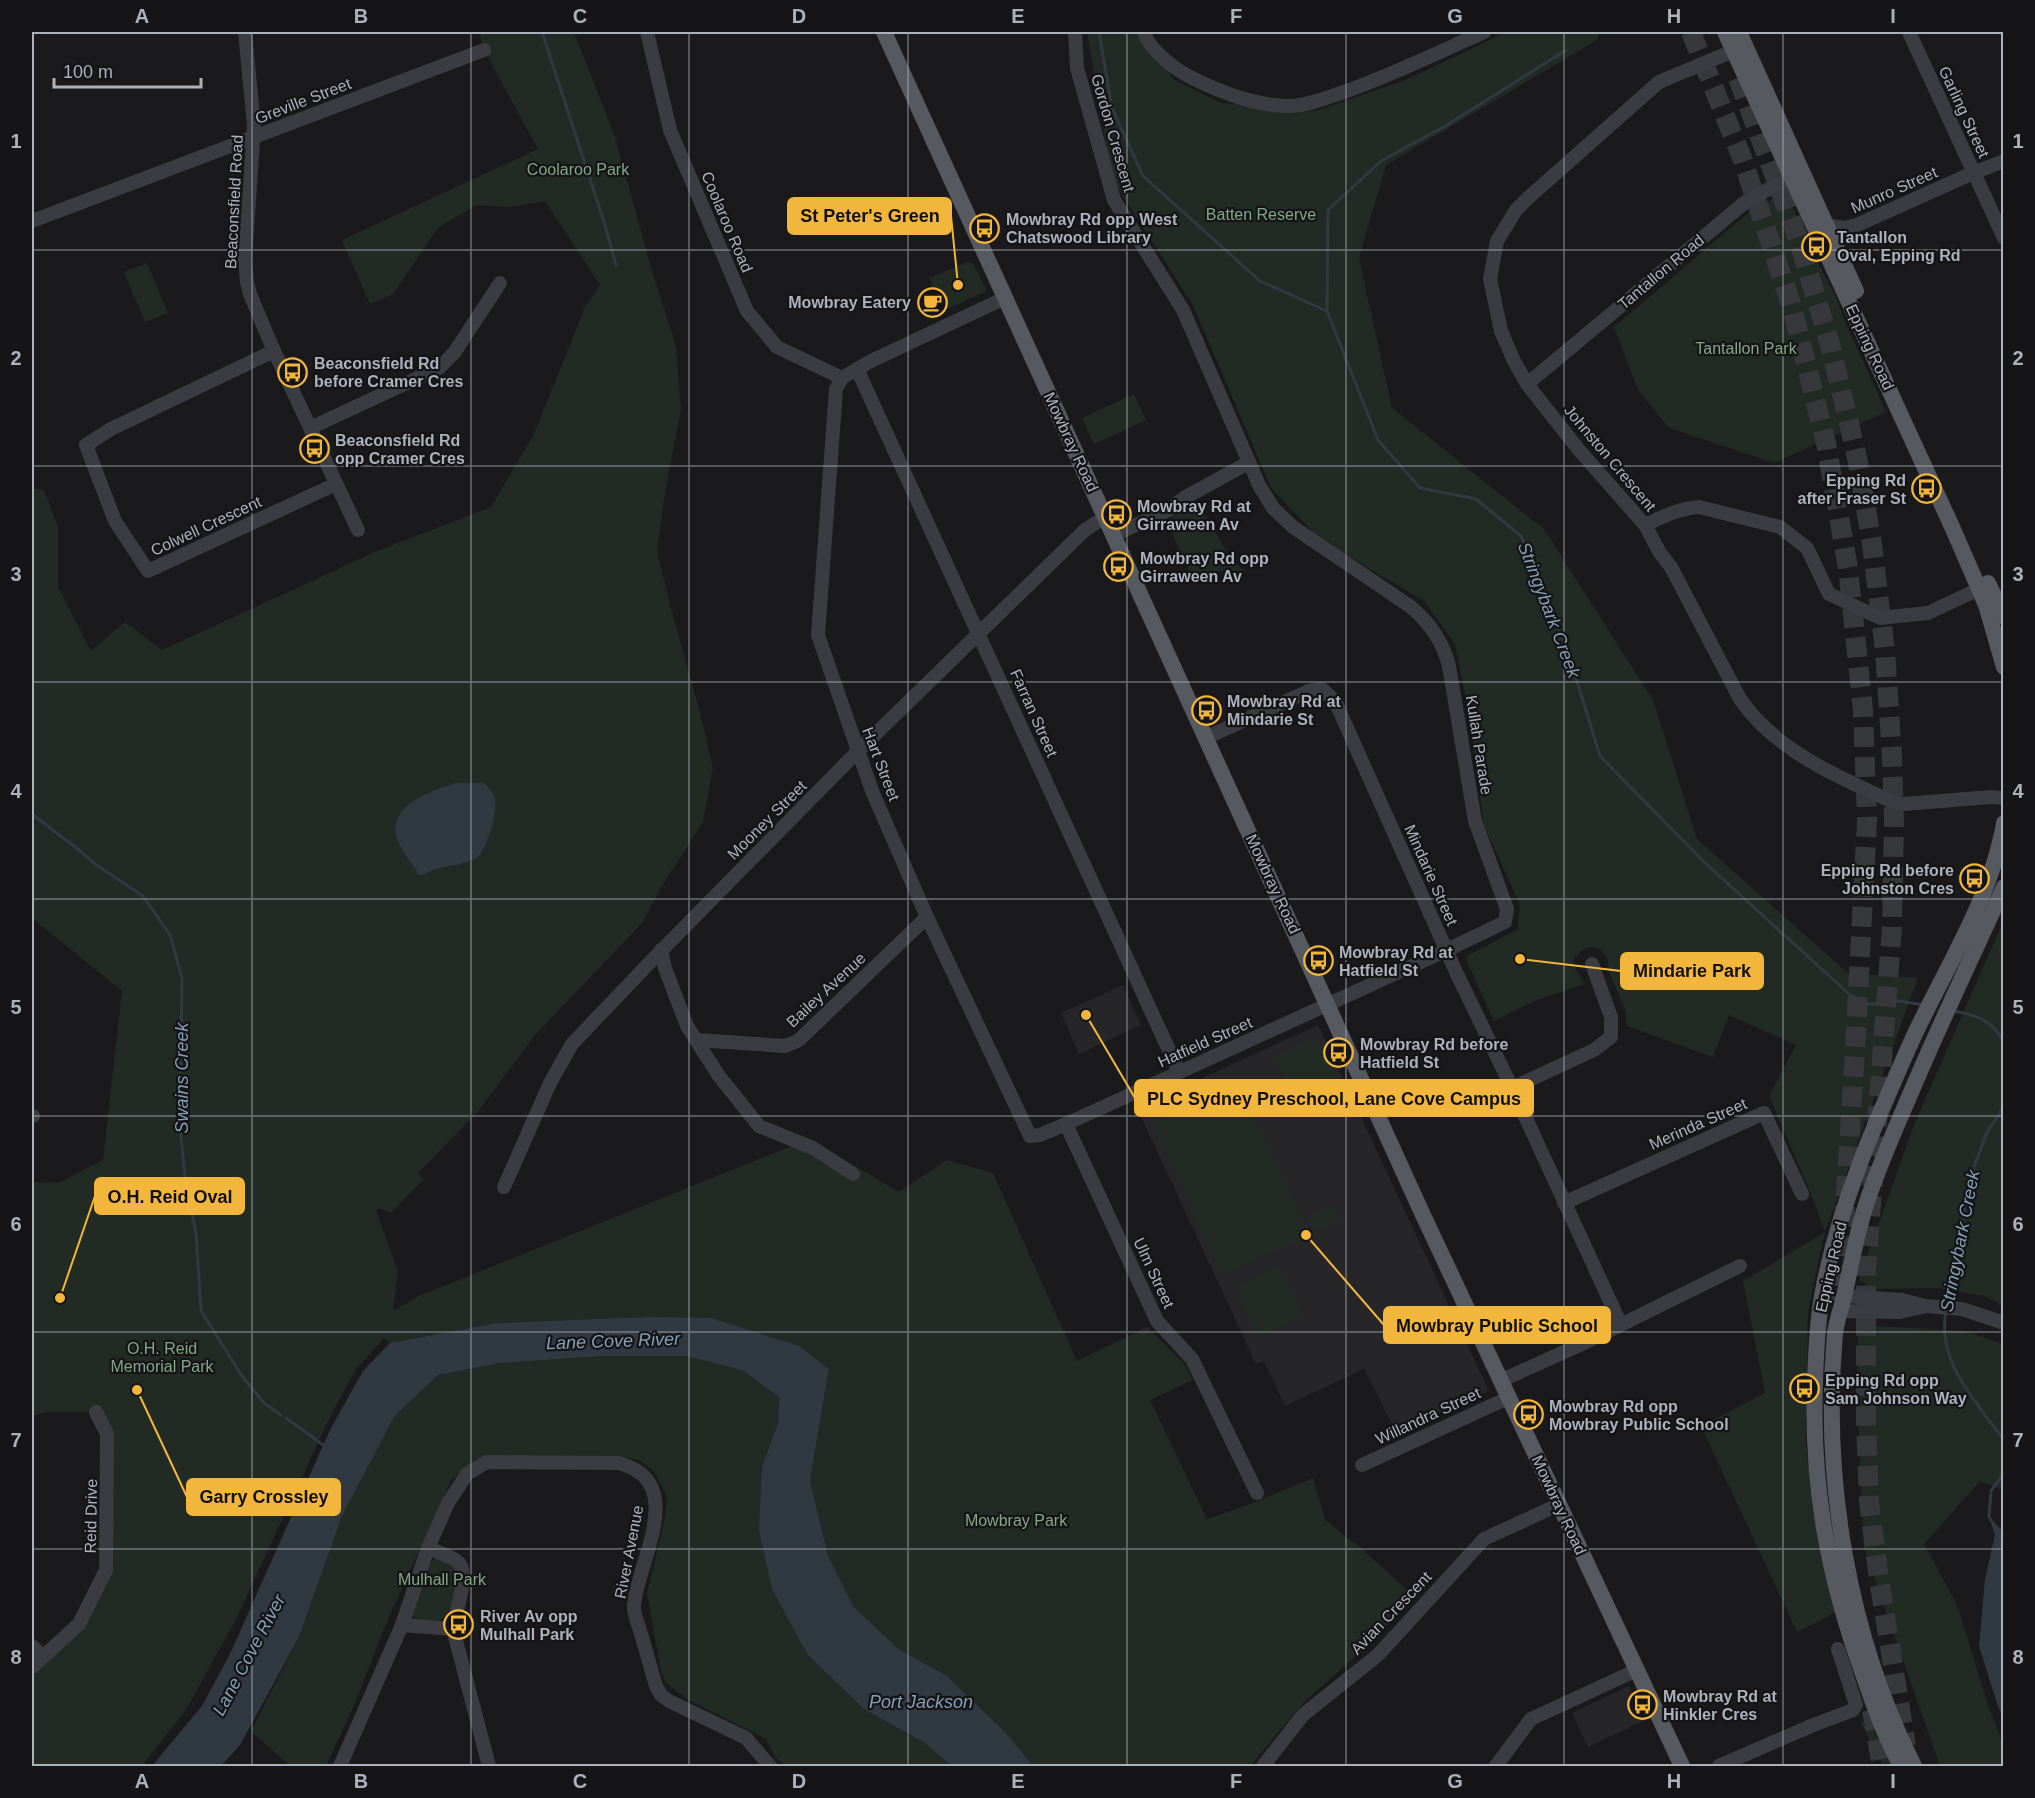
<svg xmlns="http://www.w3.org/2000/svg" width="2035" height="1798" font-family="Helvetica,sans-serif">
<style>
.built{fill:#262629}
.green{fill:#222b23}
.water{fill:#303941}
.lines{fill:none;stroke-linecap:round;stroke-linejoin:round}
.stream{stroke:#303941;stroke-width:3}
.highway-tunnel{stroke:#37383c;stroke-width:20;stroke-dasharray:20 10;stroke-linecap:butt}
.minor{stroke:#3b3c41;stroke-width:14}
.major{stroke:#575960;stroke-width:16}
.grid{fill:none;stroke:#adb1bc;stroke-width:1.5;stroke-opacity:0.55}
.labels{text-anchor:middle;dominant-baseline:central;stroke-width:4.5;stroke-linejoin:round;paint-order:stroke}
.street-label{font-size:16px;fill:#adb1bc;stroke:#151517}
.park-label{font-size:16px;fill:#84a786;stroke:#151517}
.poi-label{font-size:16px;font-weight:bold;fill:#adb1bc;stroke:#151517;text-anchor:start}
.water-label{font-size:18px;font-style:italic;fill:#849fb6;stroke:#151517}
.leader{fill:none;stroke:#f3b63c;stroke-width:2}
.callout-dot{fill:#f3b63c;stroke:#151517;stroke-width:2}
.callout{fill:#f3b63c;stroke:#f3b63c;stroke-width:2}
.callout-label{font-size:18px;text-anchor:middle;font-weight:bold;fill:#111}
.neatline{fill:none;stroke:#adb1bc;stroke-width:2}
.grid-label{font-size:20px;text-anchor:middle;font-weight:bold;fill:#adb1bc}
</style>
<rect width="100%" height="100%" fill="#1a1a1c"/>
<!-- built -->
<g class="built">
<path d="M1123 985 1141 1025 1079 1054 1061 1013Z"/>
<path d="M1318 1025 1489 1391 1396 1432 1364 1369 1285 1406 1264 1361 1256 1364 1137 1108Z"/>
<path d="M1629 1686 1645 1720 1588 1747 1572 1713Z"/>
</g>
<!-- green -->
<g class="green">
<path d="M479 32H574L615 137 652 271 676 346 681 409 665 493 657 550 670 605 698 705 713 767 703 822 660 889 643 922 536 1034 477 1113 418 1173 424 1179 391 1213 379 1208 376 1211 398 1271 393 1311 419 1296 809 1139 899 1192 947 1160 993 1173 1077 1361 1147 1327 1184 1363 1193 1380 1150 1400 1207 1519 1245 1506 1313 1478 1325 1520 1363 1550 1414 1596 1365 1648 1304 1702 1250 1766H1033L1007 1734 947 1676 898 1650 853 1606 828 1556 810 1480 829 1369 799 1346 647 1317 496 1323 390 1343 384 1338 356 1369 327 1423 236 1619 186 1710 142 1766H32V1667L79 1624 106 1570 108 1464 96 1412H46L32 1416V1182L58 1183 103 1160 122 991 32 918V488L44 490 58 527V587L91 651 125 622 162 650 375 552 491 507 534 434 585 307 600 285 545 201 509 207 476 205 438 228 393 294 370 304 342 240 538 149 484 50Z"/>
<path d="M1087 32H1143L1173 79 1221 103 1316 111 1408 79 1506 32H1599L1597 40 1386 165 1359 258 1392 408 1544 529 1653 700 1697 839 1848 973 1918 978 1825 1232 1808 1311 1806 1446 1820 1553 1835 1611 1828 1617 1797 1632 1701 1426 1765 1393 1743 1281 1825 1232 1813 1199 1769 1096 1796 1045 1729 1015 1713 1057 1627 1026 1625 1009 1609 972 1608 960 1601 950 1592 947 1585 948 1574 958 1573 965 1585 984 1537 1000 1494 1021 1467 961V956L1518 929 1520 905 1484 825 1468 708 1455 644 1424 601 1320 539 1271 488 1193 305 1112 179Z"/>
<path d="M1786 193 1821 269 1835 294 1844 319 1886 412 1774 463 1669 428 1638 390 1614 327 1754 208Z"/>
<path d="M968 262 973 263 987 291 945 310 929 278Z"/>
<path d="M147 263 168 313 145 322 124 272Z"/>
<path d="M1134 394 1146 420 1094 444 1082 418Z"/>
<path d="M1197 501 1228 554 1245 572 1217 571 1200 579 1191 576 1167 521Z"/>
<path d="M2003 922V983L2000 984 2004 988 2003 1306 1985 1296 1937 1288 1872 1289 1859 1279 1914 1125Z"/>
<path d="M1317 1037 1345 1097 1303 1116 1275 1056Z"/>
<path d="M1239 1082 1309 1236 1222 1275 1152 1122Z"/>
<path d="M1334 1204 1341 1221 1317 1232 1313 1229 1307 1217Z"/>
<path d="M1279 1265 1303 1316 1258 1337 1235 1286Z"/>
<path d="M1858 1325 1966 1331 2003 1344V1490L1980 1481 1924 1544 1957 1605 1988 1705 2003 1744V1766H1940L1864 1548 1857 1389Z"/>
<path d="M605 1356H686L742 1370 779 1397 778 1423 762 1467 808 1655 864 1709 923 1742 952 1766H786L775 1757 766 1739 687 1699 666 1683 661 1672 647 1593 665 1518 667 1497 655 1473 641 1461 622 1456 486 1458 467 1468 452 1479 388 1619 354 1705 326 1766H290L251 1731 299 1637 342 1516 394 1417 438 1375 501 1363Z"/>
<path d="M436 1558 453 1564 461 1581C456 1592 450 1618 437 1621 431 1622 423 1620 417 1620L412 1615 429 1563Z"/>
<path d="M1868 1718 1891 1766H1884L1861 1723Z"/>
</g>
<!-- water -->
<g class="water">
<path d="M456 783H484C488 787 493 792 495 798 498 810 487 851 476 858 464 865 449 865 436 869 429 871 427 875 419 875 413 864 401 851 397 838 388 805 431 791 456 783Z"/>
<path d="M647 1317 711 1318 799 1346 829 1369 810 1480 828 1556 853 1606 898 1649 947 1676 1007 1734 1033 1766H952L923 1742 864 1709 808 1655 772 1589 759 1530 762 1467 778 1423 779 1397 742 1370 686 1356H605L501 1363 438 1375 394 1417 342 1516 299 1637 240 1745 221 1766H152L202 1706 230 1654 330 1430 363 1371 390 1343 496 1323Z"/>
<path d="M1989 1517 2003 1531V1718L1997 1703 1979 1646 1985 1579 1995 1535Z"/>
</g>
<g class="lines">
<!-- stream -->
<g class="stream">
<path d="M542 32 604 222 616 265"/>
<path d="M1099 32 1112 108 1143 176 1260 281 1327 311 1378 440 1420 488 1476 499 1521 536 1568 652 1600 756 1702 860 1849 994 1867 1004H1882L1898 1001 1924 1005"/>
<path d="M1327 310 1328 210 1381 161 1447 125 1566 50"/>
<path d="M32 814 79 850 95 864 143 896 170 935 182 978 180 1126 185 1177 196 1234 201 1311 242 1376 264 1403 281 1415"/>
<path d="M1954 1011C1976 1015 1995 1021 2004 1044"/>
<path d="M1947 1304 1971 1175 1987 1132 2000 1113 2004 1103"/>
<path d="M1946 1311C1936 1361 1976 1402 2004 1440"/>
<path d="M286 1418 326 1447"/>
<path d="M1991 1520 1989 1517 1991 1491 2004 1473"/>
</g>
<!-- highway-tunnel -->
<g class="highway-tunnel">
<path d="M1691 32 1742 158 1791 304 1826 443 1848 568 1863 710 1867 820 1855 1051 1839 1302"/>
<path d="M1738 78 1798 238 1830 344 1857 457 1872 544 1885 650 1892 757 1894 821 1892 927 1866 1270V1423L1869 1502 1879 1579 1906 1746"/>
<path d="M1872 1710 1882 1766"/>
</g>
<!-- minor -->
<g class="minor">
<path d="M245 32 254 126 245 260 247 282 250 294 274 351 358 530"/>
<path d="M647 32 670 130 747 311 777 347 842 378"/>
<path d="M1144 32C1149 50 1176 70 1192 78 1223 93 1258 107 1293 106 1309 105 1326 98 1341 93 1390 76 1437 53 1484 32"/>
<path d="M1909 32 2004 238"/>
<path d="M1733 51 1659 82 1528 198 1516 210 1497 241 1490 279 1501 331 1514 361 1527 384 1579 450 1645 525 1660 553 1671 567 1740 699C1774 749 1837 777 1891 801L1903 804 1991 797 2004 798"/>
<path d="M32 221 484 50"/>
<path d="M1826 225 1844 228 1857 225 1973 173 2004 161"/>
<path d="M1005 298 871 361 842 378 836 389 818 635 872 791 927 917 1030 1136 1040 1135 1066 1124 1447 950 1505 922 1507 909 1475 821 1449 666C1443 642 1430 623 1411 607L1293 527 1273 508 1259 485 1183 310 1114 200 1077 68 1075 32"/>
<path d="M274 351 111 429 86 445 115 521 148 571 336 484"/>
<path d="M857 369 1179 1072"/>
<path d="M1527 384 1749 199 1791 178"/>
<path d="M310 428 439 368 454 353 500 283"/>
<path d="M1645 525C1662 517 1680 508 1699 507L1780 527 1807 548 1829 594 1880 618 1928 613 1979 589"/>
<path d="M1114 535 1169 510 1184 498 1248 463"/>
<path d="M1205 738 1309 691 1322 689 1335 701 1457 974 1512 1088 1621 1325"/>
<path d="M661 950 665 968 687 1026 719 1076 759 1126 813 1148 853 1174"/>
<path d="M696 1040 786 1046 799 1040 927 917"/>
<path d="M1512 1088 1594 1050 1611 1037V1017L1592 964"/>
<path d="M32 1116H33"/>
<path d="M1066 1124 1157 1321 1192 1359 1257 1493"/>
<path d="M504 1187 550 1083 572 1044 655 957 857 752 1085 530 1105 517"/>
<path d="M1564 1203 1764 1113 1802 1194"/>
<path d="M1844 1296 1902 1300 1925 1306 1962 1309 2004 1323"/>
<path d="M1840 1311 1899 1312 1923 1307"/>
<path d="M1500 1381 1584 1343 1740 1266"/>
<path d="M1362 1465 1508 1398"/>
<path d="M428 1548C437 1552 452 1556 459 1563 470 1574 455 1612 453 1629L489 1766"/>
<path d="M402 1625 453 1629"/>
<path d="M32 1646 43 1657"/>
<path d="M32 1667 79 1624 106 1570 107 1434 96 1412"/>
<path d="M340 1766 402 1625 428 1548 448 1503 467 1474 487 1462 619 1463C689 1482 638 1560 634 1605 633 1612 637 1621 639 1627 645 1647 650 1666 656 1686L661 1695 669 1701 746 1738 770 1766"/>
<path d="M1263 1766 1303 1715 1378 1655 1484 1539 1558 1505"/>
<path d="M1496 1766 1531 1719 1637 1670"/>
<path d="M1719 1766 1811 1726 1853 1710 1856 1705 1838 1649"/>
</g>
<!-- major -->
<g class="major">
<path d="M884 32 1423 1215 1682 1766"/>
<path d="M1725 32 1953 529 1986 605 2004 667"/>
<path d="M1739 32 1856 291"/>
<path d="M1988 583 2004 617"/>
<path d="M1901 1766C1885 1737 1874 1706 1863 1674 1828 1576 1811 1486 1815 1381 1816 1353 1817 1324 1822 1296 1838 1206 1876 1121 1913 1038 1945 969 1991 899 2004 823"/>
<path d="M1914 1766C1848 1635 1822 1479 1835 1333 1837 1319 1842 1306 1845 1292 1851 1265 1856 1238 1864 1211 1877 1169 1895 1130 1912 1090 1941 1022 1973 954 2004 887"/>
</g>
</g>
<!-- grid -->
<path class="grid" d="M252 32V1766M471 32V1766M689 32V1766M908 32V1766M1127 32V1766M1346 32V1766M1564 32V1766M1783 32V1766M32 250H2004M32 466H2004M32 682H2004M32 899H2004M32 1116H2004M32 1332H2004M32 1549H2004"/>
<!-- icons -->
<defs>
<symbol id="bus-ring" viewBox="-11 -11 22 22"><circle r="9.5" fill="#151517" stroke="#f3b63c" stroke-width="1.5"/><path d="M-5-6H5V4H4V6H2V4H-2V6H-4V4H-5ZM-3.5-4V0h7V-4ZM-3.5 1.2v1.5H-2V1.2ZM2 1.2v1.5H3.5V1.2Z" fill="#f3b63c"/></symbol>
<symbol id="cafe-ring" viewBox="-11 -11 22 22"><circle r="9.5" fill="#151517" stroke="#f3b63c" stroke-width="1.5"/><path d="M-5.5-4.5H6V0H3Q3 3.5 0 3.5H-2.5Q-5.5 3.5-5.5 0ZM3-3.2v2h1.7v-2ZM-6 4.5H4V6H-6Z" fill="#f3b63c"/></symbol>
</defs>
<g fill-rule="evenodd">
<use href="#bus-ring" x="968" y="212" width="33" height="33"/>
<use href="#bus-ring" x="1800" y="230" width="33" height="33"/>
<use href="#cafe-ring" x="916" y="286" width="33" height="33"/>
<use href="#bus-ring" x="276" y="356" width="33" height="33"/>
<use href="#bus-ring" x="298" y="432" width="33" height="33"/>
<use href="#bus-ring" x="1910" y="472" width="33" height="33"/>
<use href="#bus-ring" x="1100" y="498" width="33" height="33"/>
<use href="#bus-ring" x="1102" y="550" width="33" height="33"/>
<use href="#bus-ring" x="1190" y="694" width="33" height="33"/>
<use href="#bus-ring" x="1958" y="862" width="33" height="33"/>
<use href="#bus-ring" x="1302" y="944" width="33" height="33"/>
<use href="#bus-ring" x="1322" y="1036" width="33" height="33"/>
<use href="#bus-ring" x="1788" y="1372" width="33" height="33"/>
<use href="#bus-ring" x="1512" y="1398" width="33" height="33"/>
<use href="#bus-ring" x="442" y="1608" width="33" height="33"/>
<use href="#bus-ring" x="1626" y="1688" width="33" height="33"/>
</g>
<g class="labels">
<!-- street labels -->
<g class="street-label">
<text transform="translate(303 101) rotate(-21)">Greville Street</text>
<text transform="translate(1964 112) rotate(65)">Garling Street</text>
<text transform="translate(1113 133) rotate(74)">Gordon Crescent</text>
<text transform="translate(1894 190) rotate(-24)">Munro Street</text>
<text transform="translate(234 202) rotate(-87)">Beaconsfield Road</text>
<text transform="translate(727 222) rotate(67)">Coolaroo Road</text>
<text transform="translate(1661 272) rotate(-40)">Tantallon Road</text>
<text transform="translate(1870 347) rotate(65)">Epping Road</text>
<text transform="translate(1071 442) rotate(65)">Mowbray Road</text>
<text transform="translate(1610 458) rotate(50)">Johnston Crescent</text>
<text transform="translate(206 526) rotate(-25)">Colwell Crescent</text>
<text transform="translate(1034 713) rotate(66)">Farran Street</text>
<text transform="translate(1479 745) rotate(81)">Kullah Parade</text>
<text transform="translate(881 764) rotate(69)">Hart Street</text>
<text transform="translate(767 820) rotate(-45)">Mooney Street</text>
<text transform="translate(1431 875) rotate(66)">Mindarie Street</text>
<text transform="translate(1273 884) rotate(65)">Mowbray Road</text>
<text transform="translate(826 990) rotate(-43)">Bailey Avenue</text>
<text transform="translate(1205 1042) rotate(-24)">Hatfield Street</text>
<text transform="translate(1698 1124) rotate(-24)">Merinda Street</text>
<text transform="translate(1831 1267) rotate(-77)">Epping Road</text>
<text transform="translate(1154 1273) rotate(65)">Ulm Street</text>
<text transform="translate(1428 1416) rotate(-25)">Willandra Street</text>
<text transform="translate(1559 1505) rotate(65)">Mowbray Road</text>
<text transform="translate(91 1516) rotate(-89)">Reid Drive</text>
<text transform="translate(629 1552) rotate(-79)">River Avenue</text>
<text transform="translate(1391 1613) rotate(-46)">Avian Crescent</text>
</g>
<!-- park labels -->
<g class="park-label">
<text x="578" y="169">Coolaroo Park</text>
<text x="1261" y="214">Batten Reserve</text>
<text x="1746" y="348">Tantallon Park</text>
<text x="162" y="1348">O.H. Reid<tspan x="162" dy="18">Memorial Park</tspan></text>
<text x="1016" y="1520">Mowbray Park</text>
<text x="442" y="1579">Mulhall Park</text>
</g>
<!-- poi labels -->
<g class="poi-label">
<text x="1006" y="219">Mowbray Rd opp West<tspan x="1006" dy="18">Chatswood Library</tspan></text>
<text x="1837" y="237">Tantallon<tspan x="1837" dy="18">Oval, Epping Rd</tspan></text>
<text x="911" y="302" text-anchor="end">Mowbray Eatery</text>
<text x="314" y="363">Beaconsfield Rd<tspan x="314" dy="18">before Cramer Cres</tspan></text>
<text x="335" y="440">Beaconsfield Rd<tspan x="335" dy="18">opp Cramer Cres</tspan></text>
<text x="1906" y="480" text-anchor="end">Epping Rd<tspan x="1906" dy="18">after Fraser St</tspan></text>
<text x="1137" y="506">Mowbray Rd at<tspan x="1137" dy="18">Girraween Av</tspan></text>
<text x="1140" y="558">Mowbray Rd opp<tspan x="1140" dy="18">Girraween Av</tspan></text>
<text x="1227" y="701">Mowbray Rd at<tspan x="1227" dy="18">Mindarie St</tspan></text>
<text x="1954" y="870" text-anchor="end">Epping Rd before<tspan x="1954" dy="18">Johnston Cres</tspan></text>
<text x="1339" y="952">Mowbray Rd at<tspan x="1339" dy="18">Hatfield St</tspan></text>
<text x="1360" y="1044">Mowbray Rd before<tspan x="1360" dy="18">Hatfield St</tspan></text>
<text x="1825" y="1380">Epping Rd opp<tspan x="1825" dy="18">Sam Johnson Way</tspan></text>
<text x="1549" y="1406">Mowbray Rd opp<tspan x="1549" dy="18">Mowbray Public School</tspan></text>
<text x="480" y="1616">River Av opp<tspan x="480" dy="18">Mulhall Park</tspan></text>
<text x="1663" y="1696">Mowbray Rd at<tspan x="1663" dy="18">Hinkler Cres</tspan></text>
</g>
<!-- water labels -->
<g class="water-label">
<text transform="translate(1549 610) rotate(69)">Stringybark Creek</text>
<text transform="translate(182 1078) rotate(-90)">Swains Creek</text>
<text transform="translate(1960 1241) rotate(-79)">Stringybark Creek</text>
<text transform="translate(613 1341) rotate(-2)">Lane Cove River</text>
<text transform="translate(249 1655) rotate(-62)">Lane Cove River</text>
<text x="921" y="1702">Port Jackson</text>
</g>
</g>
<!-- callouts -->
<path class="leader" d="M958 285L951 216M1520 959L1621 971M1086 1015L1135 1098M60 1298L95 1196M1306 1235L1384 1325M137 1390L187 1497"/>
<g class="callout-dot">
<circle cx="958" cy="285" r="6"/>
<circle cx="1520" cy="959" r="6"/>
<circle cx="1086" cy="1015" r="6"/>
<circle cx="60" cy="1298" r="6"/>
<circle cx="1306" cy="1235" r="6"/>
<circle cx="137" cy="1390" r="6"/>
</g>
<g class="callout">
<rect x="788" y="198" width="163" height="36" rx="6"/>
<rect x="1621" y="953" width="142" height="36" rx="6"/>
<rect x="1135" y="1080" width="398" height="36" rx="6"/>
<rect x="95" y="1178" width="149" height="36" rx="6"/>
<rect x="1384" y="1307" width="226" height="36" rx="6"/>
<rect x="187" y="1479" width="153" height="36" rx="6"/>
</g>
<g class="callout-label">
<text x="870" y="222">St Peter's Green</text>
<text x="1692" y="977">Mindarie Park</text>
<text x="1334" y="1105">PLC Sydney Preschool, Lane Cove Campus</text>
<text x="170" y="1203">O.H. Reid Oval</text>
<text x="1497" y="1332">Mowbray Public School</text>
<text x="264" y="1503">Garry Crossley</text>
</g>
<!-- border -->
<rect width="2035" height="1798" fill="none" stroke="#151517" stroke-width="66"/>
<!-- scale -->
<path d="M54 78v9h147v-9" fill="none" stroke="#adb1bc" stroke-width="3"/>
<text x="63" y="78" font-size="18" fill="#adb1bc" stroke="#151517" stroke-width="4.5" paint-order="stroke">100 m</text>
<rect x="33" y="33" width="1969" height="1732" class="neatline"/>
<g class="grid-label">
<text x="142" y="23">A</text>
<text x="361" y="23">B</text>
<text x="580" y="23">C</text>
<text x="799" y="23">D</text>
<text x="1018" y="23">E</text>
<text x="1236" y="23">F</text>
<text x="1455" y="23">G</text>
<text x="1674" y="23">H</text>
<text x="1893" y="23">I</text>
<text x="16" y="148">1</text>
<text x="2018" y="148">1</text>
<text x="16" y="365">2</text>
<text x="2018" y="365">2</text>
<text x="16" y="581">3</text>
<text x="2018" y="581">3</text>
<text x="16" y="798">4</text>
<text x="2018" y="798">4</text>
<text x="16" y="1014">5</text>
<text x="2018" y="1014">5</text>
<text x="16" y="1231">6</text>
<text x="2018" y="1231">6</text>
<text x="16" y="1447">7</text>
<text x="2018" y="1447">7</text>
<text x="16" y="1664">8</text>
<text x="2018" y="1664">8</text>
<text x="142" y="1788">A</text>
<text x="361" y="1788">B</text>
<text x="580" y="1788">C</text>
<text x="799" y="1788">D</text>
<text x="1018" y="1788">E</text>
<text x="1236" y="1788">F</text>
<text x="1455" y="1788">G</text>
<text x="1674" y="1788">H</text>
<text x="1893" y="1788">I</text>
</g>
</svg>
